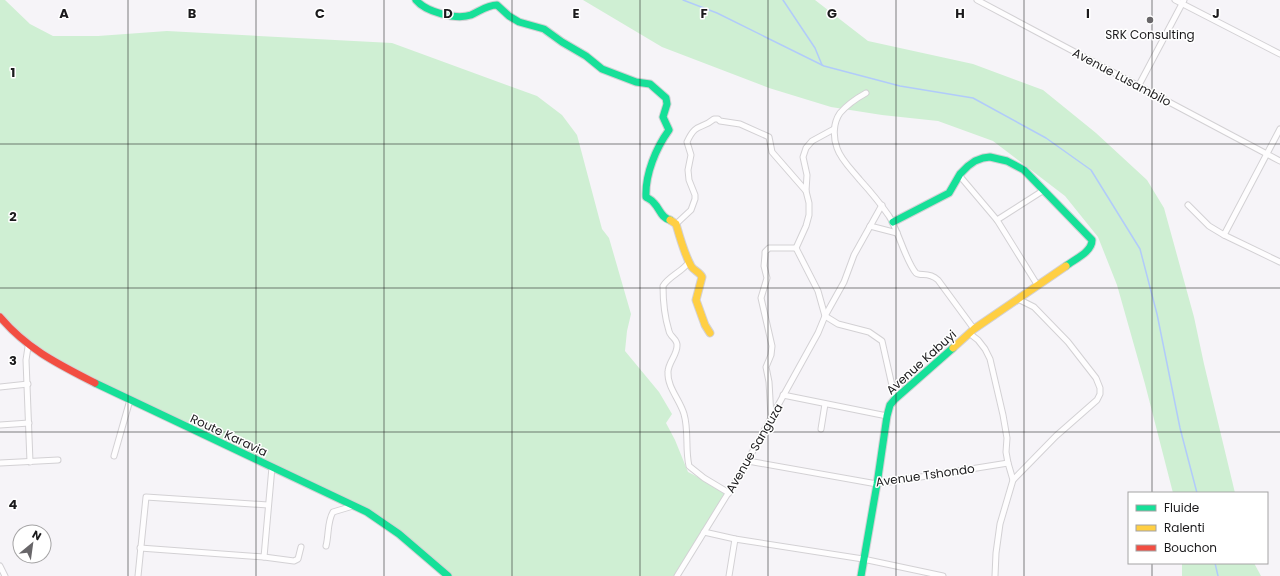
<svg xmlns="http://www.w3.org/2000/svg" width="1280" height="576" font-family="Poppins,sans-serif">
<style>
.green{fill:#cfefd3}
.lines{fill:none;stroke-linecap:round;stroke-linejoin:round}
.stream{stroke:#b1cbfa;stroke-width:1.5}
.street-casing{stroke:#d3d1d4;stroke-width:7}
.fast-casing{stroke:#d3d1d4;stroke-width:9}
.slow-casing{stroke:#d3d1d4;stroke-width:9}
.jam-casing{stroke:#d3d1d4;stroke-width:9}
.street{stroke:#fefdfe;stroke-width:5}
.fast{stroke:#16e098;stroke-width:7}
.slow{stroke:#ffcf43;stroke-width:7}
.jam{stroke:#f24e42;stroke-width:7}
.grid{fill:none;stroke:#1b1a1c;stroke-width:1;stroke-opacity:0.55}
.poi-dot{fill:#686669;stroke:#fff;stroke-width:1.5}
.labels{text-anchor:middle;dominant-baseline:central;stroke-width:3;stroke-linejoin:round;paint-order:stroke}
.poi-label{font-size:12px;fill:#1b1a1c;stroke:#fff}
.street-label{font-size:12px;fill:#1b1a1c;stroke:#fff}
.grid-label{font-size:13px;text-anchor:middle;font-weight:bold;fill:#1b1a1c;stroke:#fff;stroke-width:3;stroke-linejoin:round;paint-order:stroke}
</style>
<rect width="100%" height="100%" fill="#f6f4f8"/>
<!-- green -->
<g class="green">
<path d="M0 0H5L30 24 53 36H98L167 31 392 43 537 96 562 115 577 135 602 229 609 238 631 314 627 331 625 351 659 392 672 414 666 423 675 440 688 472 729 493 677 576H452L369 511 154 409 36 349 13 329 0 313Z"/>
<path d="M583 0H815L868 41 973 64 1043 90 1096 133 1147 180 1164 208 1194 317 1204 364 1235 493H1173L1145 384 1117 285 1098 237 1065 196 993 141 938 121 882 115 831 107 769 88 662 47Z"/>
<path d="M1182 563H1254L1261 576H1182Z"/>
</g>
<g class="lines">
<!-- stream -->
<g class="stream">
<path d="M683 0 717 13 824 66 900 86 973 98 1046 138 1091 170 1140 249 1157 314 1180 428 1197 493"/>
<path d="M783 0 815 48 822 65"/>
<path d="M1215 563 1218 576"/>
</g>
<defs>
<g id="street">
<path d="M977 0 1280 161"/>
<path d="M1175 0 1280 54"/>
<path d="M1139 85 1184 0"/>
<path d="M866 93C857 98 847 105 840 113 833 123 833 137 837 148 841 160 852 170 860 180 870 191 880 203 889 216 898 230 906 262 916 273 921 277 928 271 938 280L974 329"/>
<path d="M959 175 997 220 1038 286"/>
<path d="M806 191 807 175 803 157 806 148 812 141 834 129"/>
<path d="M1188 205 1209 226 1224 235 1280 262"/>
<path d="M997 220 1044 190"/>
<path d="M676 224 691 210 695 199V195L689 180 688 170 691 155 687 142C696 122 701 130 714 119H718L720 121 740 124 769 137 772 152 806 191 809 203V215L806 226 796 248"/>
<path d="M870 226 897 233"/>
<path d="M1224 235 1280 129"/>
<path d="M796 248 818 291 825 316 838 324 869 332 882 341 895 399"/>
<path d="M689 262C682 272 669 276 663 286 663 299 665 318 669 331 670 337 678 339 677 346 677 355 668 363 668 372 667 387 680 400 684 414 689 431 685 449 689 466L704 478 729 493"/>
<path d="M969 333 978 340 985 349 990 359 1003 415 1007 438 1006 452 1008 463 1013 480 1000 524 996 553 995 576"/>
<path d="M28 347 26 360 30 462"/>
<path d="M0 387 28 384"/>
<path d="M783 395 887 416"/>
<path d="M771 417 769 382 766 367 771 355 772 346 761 298 767 278 764 266 765 255V252L769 248H796"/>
<path d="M0 425 29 423"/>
<path d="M821 429 825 404"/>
<path d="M114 456 130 400"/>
<path d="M748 461 877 484 1008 463"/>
<path d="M0 463 58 460"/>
<path d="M1013 480 1056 436 1097 400 1100 394V388L1096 378 1068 342 1034 307 1018 299"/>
<path d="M704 532 735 539 863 559 943 576"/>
<path d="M326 546C329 535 327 522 333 512L353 506"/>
<path d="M140 548 264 557 272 467"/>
<path d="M264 557 294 561 298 559 301 547"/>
<path d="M0 566 5 576"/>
<path d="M138 576 146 497 268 505"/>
<path d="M677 576 743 469 766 427 818 333 825 316 844 282 854 255 882 205"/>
<path d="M729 576 735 539"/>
</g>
<g id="fast">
<path d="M416 0C426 12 456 20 471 15 480 11 487 5 497 5L509 16 519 22 544 29 562 42 586 56 602 69 636 82 650 84 666 98 667 104 663 117 669 130C656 148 645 174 646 197 649 199 652 200 654 203 660 209 661 218 670 220"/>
<path d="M893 222 949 193 960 174 968 166 975 161 983 158 990 157 1007 161 1024 170 1092 240C1092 252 1075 259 1066 266"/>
<path d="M95 383 367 512 399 534 448 576"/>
<path d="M861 576 877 484 887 416 890 405 895 399 953 348"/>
</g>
<g id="slow">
<path d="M670 220 676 224C680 238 684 253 691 266 694 271 700 272 702 277L696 300 705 325 710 333"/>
<path d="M953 348 974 329 1066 266"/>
</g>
<path id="jam" d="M0 317C27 349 58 364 95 383"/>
</defs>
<!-- street casing -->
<use href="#street" class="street-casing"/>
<!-- fast casing -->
<use href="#fast" class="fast-casing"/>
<!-- slow casing -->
<use href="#slow" class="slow-casing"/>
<!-- jam casing -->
<use href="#jam" class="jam-casing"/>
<!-- street -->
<use href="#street" class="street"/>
<!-- fast -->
<use href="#fast" class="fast"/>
<!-- slow -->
<use href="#slow" class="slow"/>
<!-- jam -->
<use href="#jam" class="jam"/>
</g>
<!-- grid -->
<path class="grid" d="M128 0V576M256 0V576M384 0V576M512 0V576M640 0V576M768 0V576M896 0V576M1024 0V576M1152 0V493M0 144H1280M0 288H1280M0 432H1280M1152 563V576"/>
<!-- markers -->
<circle class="poi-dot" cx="1150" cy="20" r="4"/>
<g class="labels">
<!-- poi labels -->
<g class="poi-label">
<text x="1150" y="34">SRK Consulting</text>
</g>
<!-- street labels -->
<g class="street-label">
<text transform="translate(1122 77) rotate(28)">Avenue Lusambilo</text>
<text transform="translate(921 362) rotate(-42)">Avenue Kabuyi</text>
<text transform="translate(229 435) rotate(25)">Route Karavia</text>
<text transform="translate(754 448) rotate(-60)">Avenue Sanguza</text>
<text transform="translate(925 475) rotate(-8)">Avenue Tshondo</text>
</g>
</g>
<g class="grid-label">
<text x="64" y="18">A</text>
<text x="192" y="18">B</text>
<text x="320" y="18">C</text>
<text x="448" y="18">D</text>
<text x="576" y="18">E</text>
<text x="704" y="18">F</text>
<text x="832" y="18">G</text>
<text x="960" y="18">H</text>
<text x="1088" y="18">I</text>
<text x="1216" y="18">J</text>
<text x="13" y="77">1</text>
<text x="13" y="221">2</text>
<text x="13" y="365">3</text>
<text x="13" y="509">4</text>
</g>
<!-- legend -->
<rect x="1128" y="492" width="140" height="72" fill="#ffffff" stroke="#a4a3a4"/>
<rect x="1136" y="505" width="20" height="6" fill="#16e098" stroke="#a4a3a4"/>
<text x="1164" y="512" font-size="12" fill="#1b1a1c">Fluide</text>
<rect x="1136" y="525" width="20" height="6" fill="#ffcf43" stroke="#a4a3a4"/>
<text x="1164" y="532" font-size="12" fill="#1b1a1c">Ralenti</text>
<rect x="1136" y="545" width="20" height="6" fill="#f24e42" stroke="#a4a3a4"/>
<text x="1164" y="552" font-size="12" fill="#1b1a1c">Bouchon</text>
<!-- north arrow -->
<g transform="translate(32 544) rotate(29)"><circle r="19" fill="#ffffff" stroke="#a4a3a4"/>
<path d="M0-3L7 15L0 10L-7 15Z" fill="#686669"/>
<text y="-6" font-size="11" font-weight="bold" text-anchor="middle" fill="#1b1a1c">N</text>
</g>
</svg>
